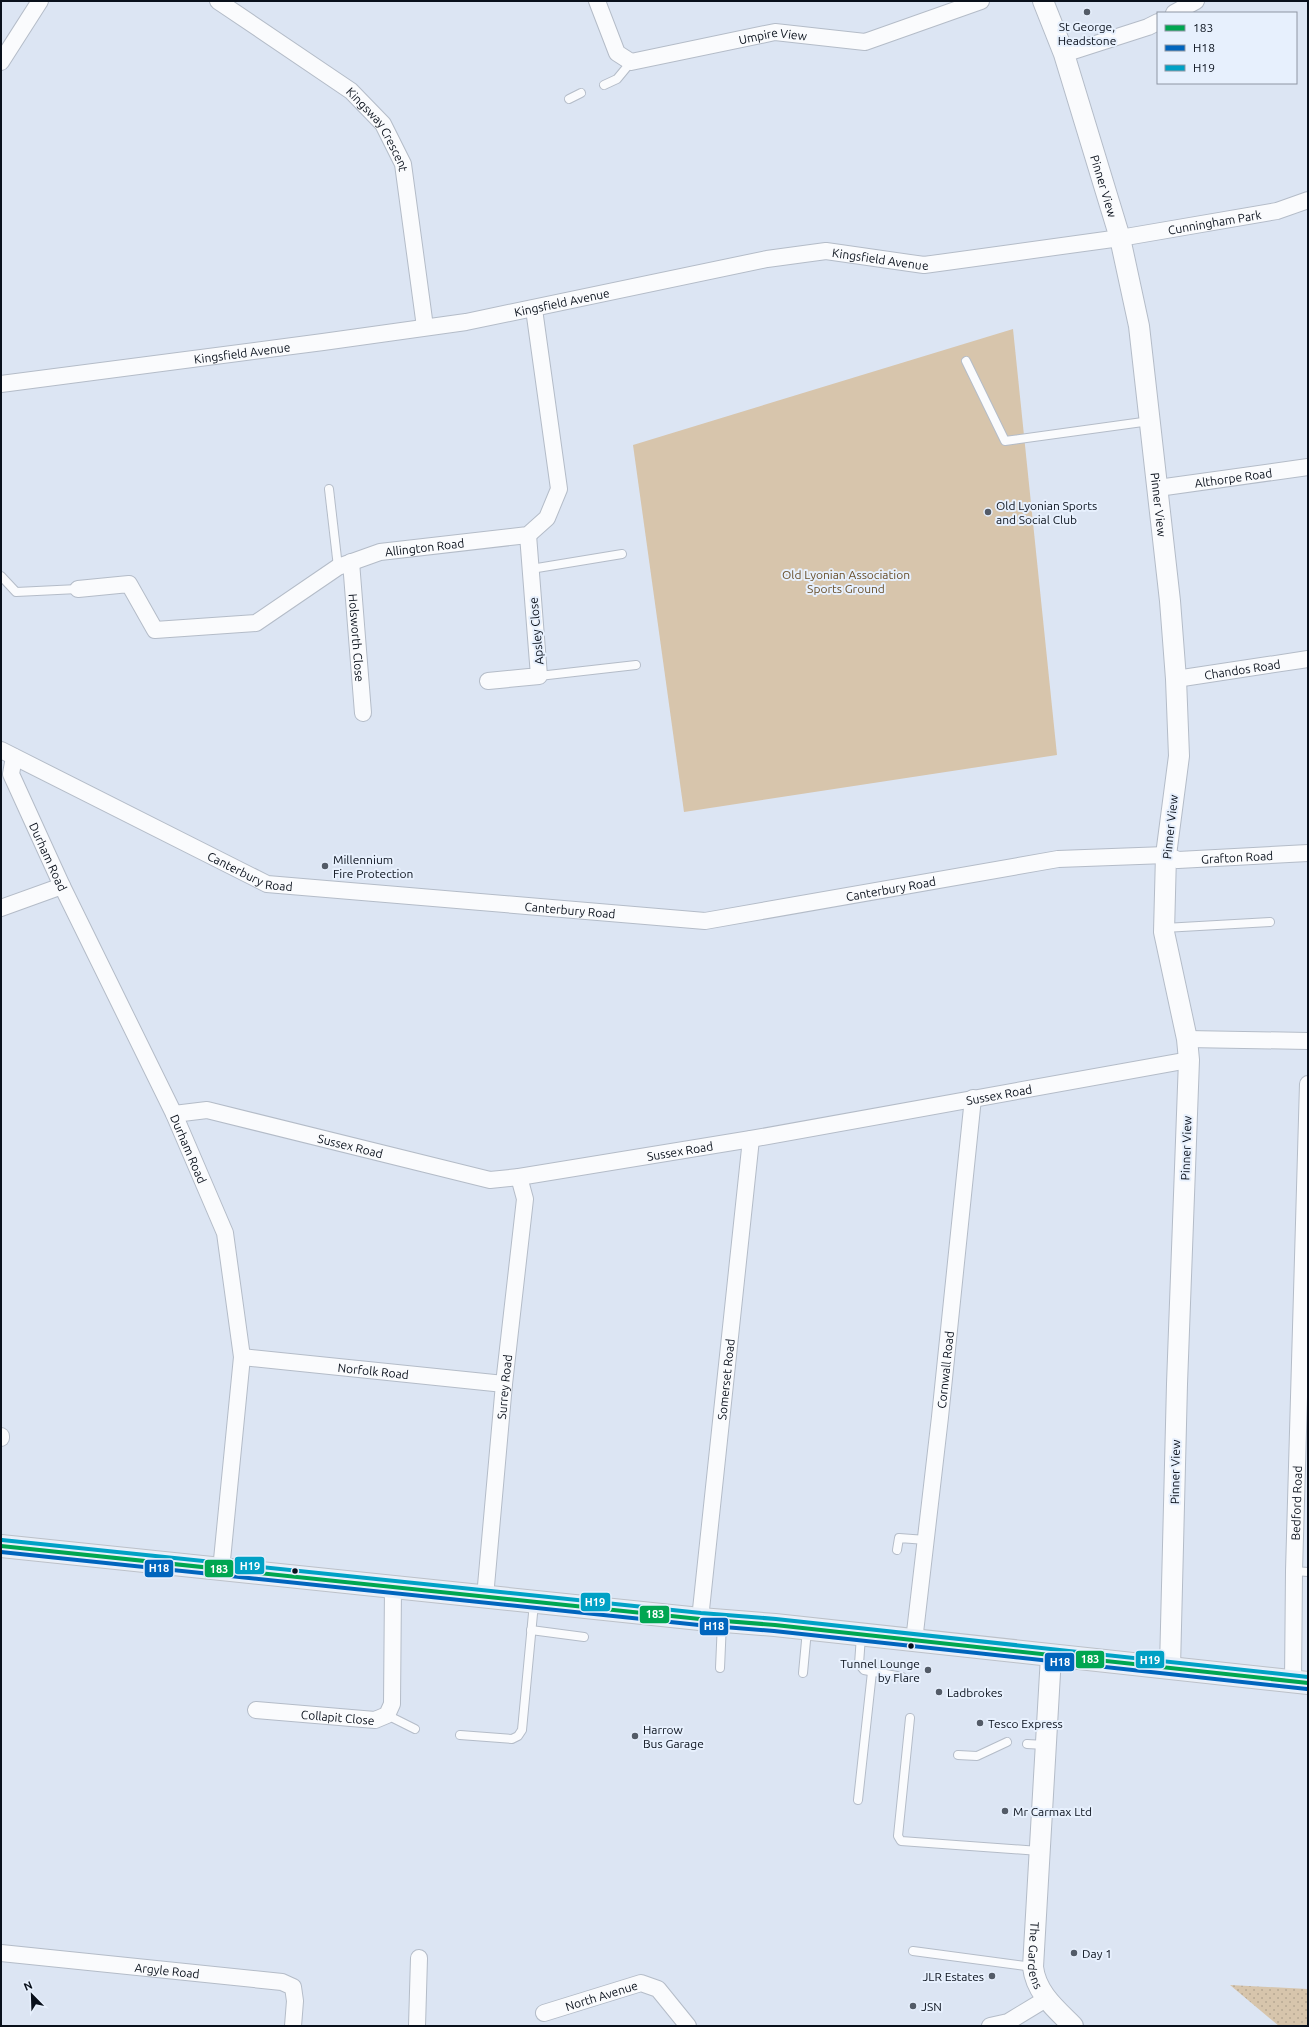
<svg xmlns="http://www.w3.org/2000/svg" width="1309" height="2027" font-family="Ubuntu,sans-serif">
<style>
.green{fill:#d7c5ac}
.garden{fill:url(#garden-dots)}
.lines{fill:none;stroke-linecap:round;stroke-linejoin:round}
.service-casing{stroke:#b4bcc8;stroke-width:10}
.minor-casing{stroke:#b4bcc8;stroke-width:18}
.tertiary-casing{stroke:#b4bcc8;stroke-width:22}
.primary-casing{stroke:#bcc1c9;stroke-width:24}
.service{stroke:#fafbfd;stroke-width:8}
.minor{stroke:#fafbfd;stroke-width:16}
.tertiary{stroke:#fafbfd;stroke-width:20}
.primary{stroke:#eaeff6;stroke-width:22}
.bus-1-casing{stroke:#e7f0fd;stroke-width:7}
.bus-2-casing{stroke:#e7f0fd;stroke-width:7}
.bus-3-casing{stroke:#e7f0fd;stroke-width:7}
.bus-1{stroke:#00a651;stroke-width:4}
.bus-2{stroke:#0065bd;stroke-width:4}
.bus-3{stroke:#00a1c5;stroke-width:4}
.poi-dot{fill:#535b67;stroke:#e7f0fd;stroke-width:1.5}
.bus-dot{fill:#09101b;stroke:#e7f0fd;stroke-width:1.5}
.labels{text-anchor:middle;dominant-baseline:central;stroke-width:4;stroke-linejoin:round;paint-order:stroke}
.poi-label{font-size:12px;fill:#09101b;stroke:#e7f0fd;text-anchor:start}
.street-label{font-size:12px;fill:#09101b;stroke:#e7f0fd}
.park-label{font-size:12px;fill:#684e29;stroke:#e7f0fd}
.line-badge{stroke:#e7f0fd;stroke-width:1.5}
.badge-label{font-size:11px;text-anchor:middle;font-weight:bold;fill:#fff}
</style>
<defs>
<pattern id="garden-dots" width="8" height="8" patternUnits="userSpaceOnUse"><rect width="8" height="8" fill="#d7c5ac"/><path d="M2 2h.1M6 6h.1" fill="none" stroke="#b7a893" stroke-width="1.8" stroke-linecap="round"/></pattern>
</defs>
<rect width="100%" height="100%" fill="#dce5f3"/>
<!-- green -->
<path class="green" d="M1013 329 1057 755 684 812 633 445Z"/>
<!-- garden -->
<path class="garden" d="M1230 1985 1308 1989V2026H1279Z"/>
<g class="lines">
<defs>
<g id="service">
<path d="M604 85 617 79 631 62"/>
<path d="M569 99 581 93"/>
<path d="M966 361 1005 441 1150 421"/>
<path d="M329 489 338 567"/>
<path d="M531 569 622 554"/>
<path d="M1 576 16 592 78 589"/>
<path d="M539 676 636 665"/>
<path d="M1164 928 1270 922"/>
<path d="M897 1550 899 1538 926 1540"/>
<path d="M1294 1571 1308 1572"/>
<path d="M531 1630 584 1637"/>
<path d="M861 1636 859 1664 864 1670 902 1677"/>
<path d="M720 1668 722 1622"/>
<path d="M803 1673 807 1630"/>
<path d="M387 1715 415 1729"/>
<path d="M910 1718 898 1836 901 1841 1039 1851"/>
<path d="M460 1735 512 1739 518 1736 522 1730 534 1603"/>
<path d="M1027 1744 1045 1745"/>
<path d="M958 1755 977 1756 1007 1742"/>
<path d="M858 1800 872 1672"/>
<path d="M913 1951 1033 1967"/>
</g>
<g id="minor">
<path id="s1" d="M218 1 351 91 383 124 403 164 425 327"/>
<path id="s2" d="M597 1 617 53 631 62 775 32 865 42 981 1"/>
<path d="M1174 13 1196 1"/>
<path d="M1064 54 1148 27 1158 22"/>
<path d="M1 62 40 1"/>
<path id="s3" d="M1 384 323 342 466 322 767 259 826 251 924 265 1120 238 1277 211 1308 200"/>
<path id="s4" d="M1158 488 1308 467"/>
<path id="s5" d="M351 562 363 713"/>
<path id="s6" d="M78 589 129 584 155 630 256 623 338 567 380 552 528 535 547 518 559 489 534 309"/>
<path id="s7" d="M1176 679 1308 659"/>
<path d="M488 681 539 676 528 535"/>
<path id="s8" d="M1 750 267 884 705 921 1058 859 1166 855 1178 860 1308 853"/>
<path id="s9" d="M14 757 11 774 62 886 174 1114 225 1233 242 1357 221 1570"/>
<path d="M1 908 62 886"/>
<path d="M1187 1039 1308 1041"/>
<path id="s10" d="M174 1114 207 1110 490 1180 519 1177 751 1139 1189 1060"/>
<path id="s11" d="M242 1357 504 1384"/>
<path d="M1 1436V1438"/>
<path id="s12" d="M485 1597 504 1384 525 1199 519 1177"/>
<path id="s13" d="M700 1619 751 1139"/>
<path id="s14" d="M914 1641 940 1417 973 1098"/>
<path id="s15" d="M1293 1682 1294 1571 1308 1084"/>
<path id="s16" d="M256 1710 375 1720 387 1715 392 1704 393 1588"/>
<path id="s17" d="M1 1953 282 1982 293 1987 295 2001 293 2026"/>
<path id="s18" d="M544 2013 641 1983 658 1989 688 2026"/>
<path d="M417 2026 419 1958"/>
<path d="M990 2026 1008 2022 1046 1999"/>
</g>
<g id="tertiary">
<path id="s19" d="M1043 1 1064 54 1120 238 1139 326 1170 601 1176 679 1179 756 1166 855 1164 932 1187 1039 1189 1060 1177 1384 1170 1667"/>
<path id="s20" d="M1051 1656 1033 1967C1036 1993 1056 2009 1073 2026"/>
</g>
<path id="primary" d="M1 1546 700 1619 775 1625 1308 1683"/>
</defs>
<!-- service casing -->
<use href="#service" class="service-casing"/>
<!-- minor casing -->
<use href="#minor" class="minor-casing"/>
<!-- tertiary casing -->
<use href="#tertiary" class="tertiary-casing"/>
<!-- primary casing -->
<use href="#primary" class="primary-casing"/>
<!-- service -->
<use href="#service" class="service"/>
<!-- minor -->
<use href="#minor" class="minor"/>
<!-- tertiary -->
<use href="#tertiary" class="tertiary"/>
<!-- primary -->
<use href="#primary" class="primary"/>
<defs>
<path id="bus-1" d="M1 1546 700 1619 775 1625 1308 1683"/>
<path id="bus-2" d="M1 1552 699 1625 774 1631 1307 1689"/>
<path id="bus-3" d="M2 1540 701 1613 776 1619 1308 1677"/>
</defs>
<!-- bus-1 casing -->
<use href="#bus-1" class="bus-1-casing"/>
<!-- bus-2 casing -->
<use href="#bus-2" class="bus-2-casing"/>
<!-- bus-3 casing -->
<use href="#bus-3" class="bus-3-casing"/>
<!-- bus-1 -->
<use href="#bus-1" class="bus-1"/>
<!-- bus-2 -->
<use href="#bus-2" class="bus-2"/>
<!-- bus-3 -->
<use href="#bus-3" class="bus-3"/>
</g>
<!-- markers -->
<g class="poi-dot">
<circle cx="1087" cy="12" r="4"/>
<circle cx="988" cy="512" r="4"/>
<circle cx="325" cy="866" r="4"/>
<circle cx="928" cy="1670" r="4"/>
<circle cx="939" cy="1692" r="4"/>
<circle cx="980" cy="1723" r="4"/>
<circle cx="635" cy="1736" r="4"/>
<circle cx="1005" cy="1811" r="4"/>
<circle cx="1074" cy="1953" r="4"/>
<circle cx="992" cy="1976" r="4"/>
<circle cx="913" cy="2006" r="4"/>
</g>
<g class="bus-dot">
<circle cx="295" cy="1571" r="3.5"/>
<circle cx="911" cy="1646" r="3.5"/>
</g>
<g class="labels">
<!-- poi labels -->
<g class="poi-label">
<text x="1087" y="26" text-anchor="middle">St George,<tspan x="1087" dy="14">Headstone</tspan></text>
<text x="996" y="505">Old Lyonian Sports<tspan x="996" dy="14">and Social Club</tspan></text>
<text x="333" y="859">Millennium<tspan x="333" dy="14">Fire Protection</tspan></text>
<text x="920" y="1663" text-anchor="end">Tunnel Lounge<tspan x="920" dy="14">by Flare</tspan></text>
<text x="947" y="1692">Ladbrokes</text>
<text x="988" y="1723">Tesco Express</text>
<text x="643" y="1729">Harrow<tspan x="643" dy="14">Bus Garage</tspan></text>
<text x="1013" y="1811">Mr Carmax Ltd</text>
<text x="1082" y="1953">Day 1</text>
<text x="984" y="1976" text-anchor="end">JLR Estates</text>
<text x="921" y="2006">JSN</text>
</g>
<!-- street labels -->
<g class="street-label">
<text stroke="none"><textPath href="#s2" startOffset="217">Umpire View</textPath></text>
<text stroke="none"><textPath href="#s1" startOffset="208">Kingsway Crescent</textPath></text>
<text stroke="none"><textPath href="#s19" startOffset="195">Pinner View</textPath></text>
<text stroke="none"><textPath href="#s3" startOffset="1229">Cunningham Park</textPath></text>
<text stroke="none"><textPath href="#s3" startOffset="891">Kingsfield Avenue</textPath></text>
<text stroke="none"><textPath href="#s3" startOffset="567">Kingsfield Avenue</textPath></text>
<text stroke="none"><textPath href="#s3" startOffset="243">Kingsfield Avenue</textPath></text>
<text stroke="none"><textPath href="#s4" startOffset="76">Althorpe Road</textPath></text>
<text stroke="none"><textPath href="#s19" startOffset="519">Pinner View</textPath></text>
<text stroke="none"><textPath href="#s6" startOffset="394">Allington Road</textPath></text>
<text transform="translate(536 631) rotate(-95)">Apsley Close</text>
<text stroke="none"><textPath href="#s5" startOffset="76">Holsworth Close</textPath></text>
<text stroke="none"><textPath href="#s7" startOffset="67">Chandos Road</textPath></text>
<text transform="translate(1170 827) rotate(-84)">Pinner View</text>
<text stroke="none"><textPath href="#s9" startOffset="108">Durham Road</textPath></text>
<text stroke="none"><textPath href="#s8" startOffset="1276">Grafton Road</textPath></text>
<text stroke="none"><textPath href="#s8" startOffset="278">Canterbury Road</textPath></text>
<text stroke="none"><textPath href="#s8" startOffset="926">Canterbury Road</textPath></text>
<text stroke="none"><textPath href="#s8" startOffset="602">Canterbury Road</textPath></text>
<text stroke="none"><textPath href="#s10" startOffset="841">Sussex Road</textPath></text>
<text stroke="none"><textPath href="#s10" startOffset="181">Sussex Road</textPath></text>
<text stroke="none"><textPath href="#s9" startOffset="432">Durham Road</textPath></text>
<text transform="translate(1186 1148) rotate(-88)">Pinner View</text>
<text stroke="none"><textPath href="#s10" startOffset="517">Sussex Road</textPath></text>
<text stroke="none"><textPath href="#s14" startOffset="273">Cornwall Road</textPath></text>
<text stroke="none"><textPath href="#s11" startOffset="132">Norfolk Road</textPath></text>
<text stroke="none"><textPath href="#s13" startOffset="241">Somerset Road</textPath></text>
<text stroke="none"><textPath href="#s12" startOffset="211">Surrey Road</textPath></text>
<text transform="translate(1175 1472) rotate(-89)">Pinner View</text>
<text stroke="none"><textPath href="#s15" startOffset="179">Bedford Road</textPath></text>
<text stroke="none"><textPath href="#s16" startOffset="82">Collapit Close</textPath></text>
<text stroke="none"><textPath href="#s20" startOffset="300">The Gardens</textPath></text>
<text stroke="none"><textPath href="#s17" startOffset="167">Argyle Road</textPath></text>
<text stroke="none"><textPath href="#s18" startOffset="60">North Avenue</textPath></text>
</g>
<!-- park labels -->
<g class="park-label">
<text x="846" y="574">Old Lyonian Association<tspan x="846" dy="14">Sports Ground</tspan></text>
</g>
</g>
<g class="line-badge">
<rect x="234" y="1556" width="31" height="19" rx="4" fill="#00a1c5"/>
<rect x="144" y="1559" width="30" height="19" rx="4" fill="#0065bd"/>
<rect x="204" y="1559" width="30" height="19" rx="4" fill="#00a651"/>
<rect x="580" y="1592" width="31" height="20" rx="4" fill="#00a1c5"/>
<rect x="639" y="1605" width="31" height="19" rx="4" fill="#00a651"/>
<rect x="699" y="1617" width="30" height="19" rx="4" fill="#0065bd"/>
<rect x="1075" y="1650" width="30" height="19" rx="4" fill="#00a651"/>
<rect x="1135" y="1650" width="30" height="19" rx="4" fill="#00a1c5"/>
<rect x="1044" y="1652" width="31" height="20" rx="4" fill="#0065bd"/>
</g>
<g class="badge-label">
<text x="250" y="1570">H19</text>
<text x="159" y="1572">H18</text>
<text x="219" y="1573">183</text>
<text x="595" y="1606">H19</text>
<text x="655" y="1618">183</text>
<text x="714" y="1630">H18</text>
<text x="1090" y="1663">183</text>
<text x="1150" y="1664">H19</text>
<text x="1060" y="1666">H18</text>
</g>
<!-- border -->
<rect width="1309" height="2027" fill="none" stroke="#09101b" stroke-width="4"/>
<!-- legend -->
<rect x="1157" y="12" width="140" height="72" fill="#e7f0fd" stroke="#8e96a3"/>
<rect x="1165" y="25" width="20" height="6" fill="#00a651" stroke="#8e96a3"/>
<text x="1193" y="32" font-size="12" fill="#09101b">183</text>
<rect x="1165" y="45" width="20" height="6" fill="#0065bd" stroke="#8e96a3"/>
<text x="1193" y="52" font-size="12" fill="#09101b">H18</text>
<rect x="1165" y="65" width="20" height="6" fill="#00a1c5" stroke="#8e96a3"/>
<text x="1193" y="72" font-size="12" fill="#09101b">H19</text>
<!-- north arrow -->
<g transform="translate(32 1995) rotate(337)" stroke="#e7f0fd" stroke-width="3" paint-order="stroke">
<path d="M0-3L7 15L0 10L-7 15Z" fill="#09101b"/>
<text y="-6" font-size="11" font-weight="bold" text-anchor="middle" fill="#09101b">N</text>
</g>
</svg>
